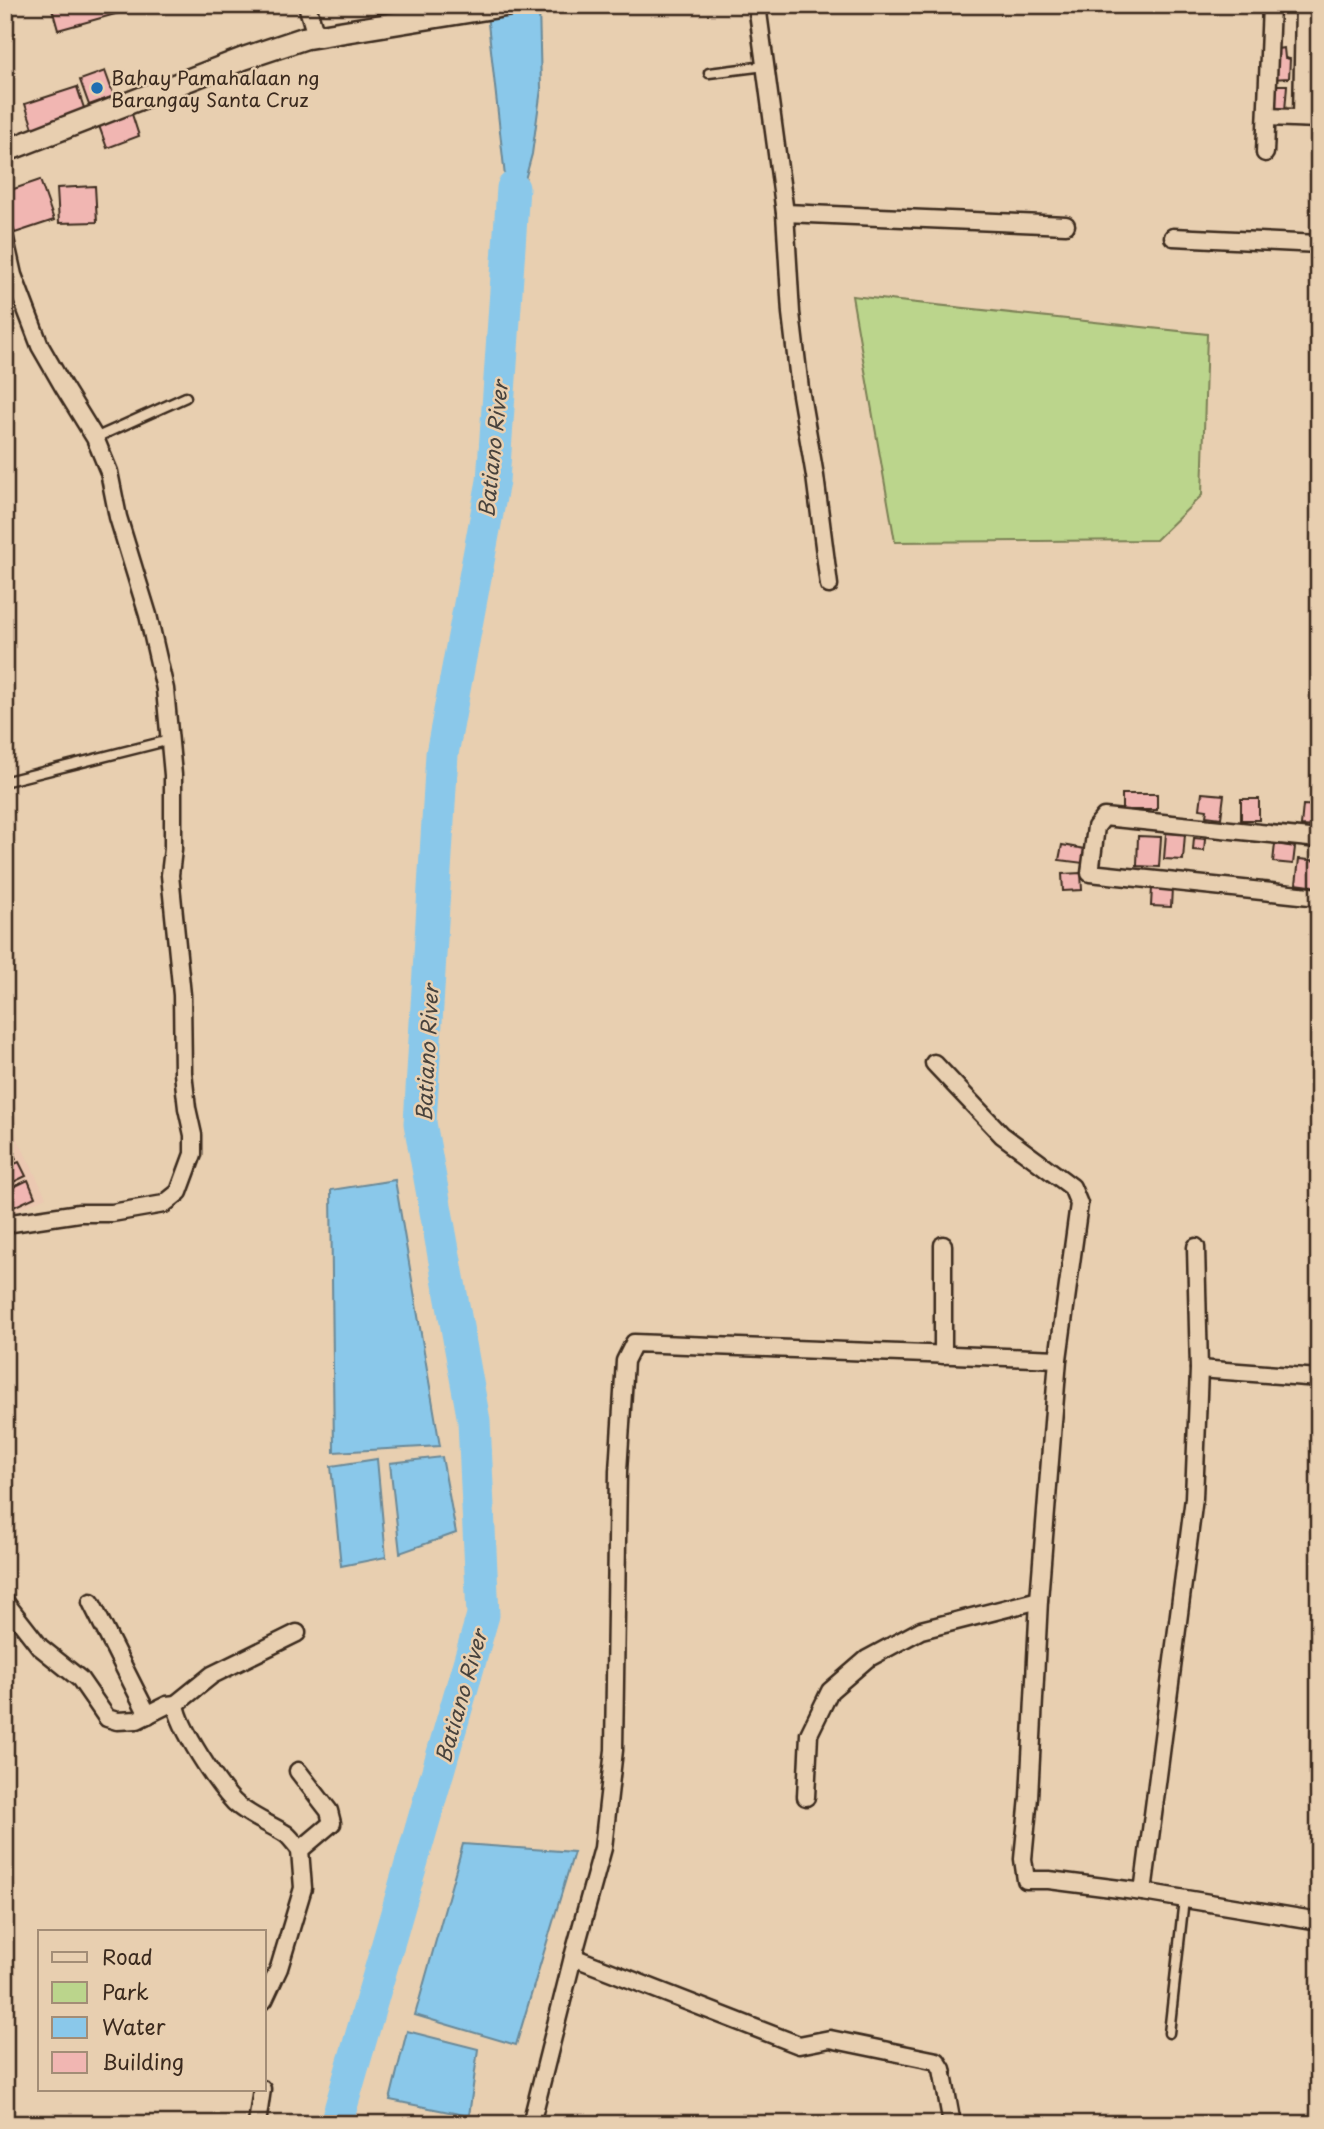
<svg xmlns="http://www.w3.org/2000/svg" width="1324" height="2129" font-family="'Playpen Sans',sans-serif">
<style>
.built{fill:#ebc8b1}
.green{fill:#bbd58c;stroke:#7b8055;stroke-width:2}
.water{fill:#8ac8ea;stroke:#6a8998;stroke-width:2}
.lines{fill:none;stroke-linecap:round;stroke-linejoin:round}
.river{stroke:#8ac8ea;stroke-width:33}
.building{fill:#f1b6b2;stroke:#3b2a1e;stroke-width:2}
.service-casing{stroke:#3b2a1e;stroke-width:13}
.minor-casing{stroke:#3b2a1e;stroke-width:21}
.tertiary-casing{stroke:#3b2a1e;stroke-width:26}
.service{stroke:#e8cfb0;stroke-width:8}
.minor{stroke:#e8cfb0;stroke-width:16}
.tertiary{stroke:#e8cfb0;stroke-width:21}
.poi-dot{fill:#1f6fb2;stroke:#e8cfb0;stroke-width:2.5}
.labels{text-anchor:middle;dominant-baseline:central;stroke-width:5;stroke-linejoin:round;paint-order:stroke}
.poi-label{font-size:19px;fill:#3b2a1e;stroke:#e8cfb0;text-anchor:start}
.water-label{font-size:21px;font-style:italic;fill:#47423d;stroke:#e8cfb0}
</style>
<rect width="100%" height="100%" fill="#e8cfb0"/>
<filter id="ink" filterUnits="userSpaceOnUse"><feTurbulence type="fractalNoise" baseFrequency=".0143" numOctaves="2"/><feDisplacementMap in="SourceGraphic" scale="14" xChannelSelector="R" yChannelSelector="G"/><feConvolveMatrix kernelMatrix="1 2 1 2 8 2 1 2 1" color-interpolation-filters="sRGB"/></filter>
<g filter="url(#ink)">
<!-- built -->
<path class="built" d="M5 1113 46 1197 5 1216Z"/>
<!-- green -->
<path class="green" d="M852 296 1207 334 1202 495 1156 540 895 542Z"/>
<!-- water -->
<g class="water">
<path d="M486 5H539L541 89 532 154 511 231Z"/>
<path d="M395 1180 440 1446 334 1452 331 1190Z"/>
<path d="M442 1457 456 1533 400 1553 390 1463Z"/>
<path d="M377 1459 386 1557 341 1566 331 1466Z"/>
<path d="M463 1844 574 1852 516 2045 415 2015Z"/>
<path d="M407 2031 478 2049 469 2116 390 2100Z"/>
</g>
<g class="lines">
<!-- river -->
<path class="river" d="M336 2124 483 1615 474 1421 420 1123 442 754 493 481 513 188"/>
</g>
<!-- building -->
<g class="building">
<path d="M51 5H125L126 11 58 30Z"/>
<path d="M1284 48 1285 58 1290 59 1289 78 1271 79V50Z"/>
<path d="M105 71 114 96 89 105 80 80Z"/>
<path d="M1269 85H1287L1285 111H1270Z"/>
<path d="M77 87 85 111 33 128 25 104Z"/>
<path d="M131 111 139 136 107 148 98 123Z"/>
<path d="M40 180 54 220 15 233 5 206V192Z"/>
<path d="M95 186 97 222 59 223 57 188Z"/>
<path d="M1202 793 1224 795 1221 818 1206 816 1207 810 1200 809Z"/>
<rect x="1122" y="794" width="35" height="16"/>
<rect x="1241" y="799" width="18" height="21"/>
<path d="M1303 805 1319 806V827L1301 826Z"/>
<path d="M1166 833 1185 834 1183 860 1164 859Z"/>
<path d="M1138 836 1161 837 1159 867 1137 866Z"/>
<path d="M1194 838 1205 839 1204 851 1193 850Z"/>
<path d="M1275 844 1295 847 1293 864 1273 862Z"/>
<path d="M1062 845 1085 849 1083 863 1059 860Z"/>
<path d="M1299 859 1319 861 1317 887 1296 884Z"/>
<path d="M1081 873 1082 890 1063 891 1062 874Z"/>
<path d="M1152 887 1172 888 1171 907 1151 906Z"/>
<path d="M9 1144 16 1159 5 1164V1146Z"/>
<path d="M19 1162 26 1176 5 1186V1168Z"/>
<path d="M28 1180 35 1197 5 1211V1191Z"/>
<path d="M404 2117 426 2120 425 2124H404Z"/>
</g>
<g class="lines">
<defs>
<g id="service">
<path d="M709 73 765 66"/>
<path d="M95 438 186 397"/>
<path d="M7 781 170 740"/>
<path d="M1169 2033 1184 1899"/>
</g>
<g id="minor">
<path d="M307 5 316 36"/>
<path d="M757 5 785 213 791 313 800 389 815 476 829 585"/>
<path d="M1267 117 1319 119"/>
<path d="M1302 118 1304 5"/>
<path d="M1265 153 1271 5"/>
<path d="M785 213 1066 225"/>
<path d="M1173 237 1319 244"/>
<path d="M5 239 13 275 40 346 63 386 95 438 109 472 118 517 148 615 165 689 173 775V849L170 875 182 995 183 1073 187 1108 193 1135V1154L179 1192 164 1204 112 1213H79L5 1224"/>
<path d="M1319 839 1104 817 1096 827 1090 873 1319 897"/>
<path d="M934 1063 1002 1135 1072 1187 1079 1204 1058 1359 1039 1600 1029 1797 1023 1859 1026 1880H1049L1143 1892 1319 1921"/>
<path d="M943 1245V1355"/>
<path d="M1199 1369 1319 1378"/>
<path d="M5 1602 40 1647 80 1679 107 1718 117 1721 137 1720 167 1705 176 1704C179 1728 217 1784 234 1802 247 1815 270 1824 286 1834 291 1838 296 1845 300 1850L332 1823 329 1811 298 1771"/>
<path d="M91 1602 148 1715"/>
<path d="M176 1704 212 1675 297 1633"/>
<path d="M806 1797 809 1734 830 1691 867 1659 921 1630 1039 1600"/>
<path d="M1143 1892 1194 1498 1199 1369 1196 1247"/>
<path d="M573 1957 799 2045 830 2039 937 2061 942 2069 952 2124"/>
<path d="M264 2000 279 1968 303 1888 300 1850"/>
<path d="M257 2124 262 2089"/>
<path d="M531 2124 573 1957 603 1848 614 1750 618 1471 625 1361 634 1343 1058 1359"/>
</g>
<path id="tertiary" d="M5 151 245 58 305 38 508 5"/>
</defs>
<!-- service casing -->
<use href="#service" class="service-casing"/>
<!-- minor casing -->
<use href="#minor" class="minor-casing"/>
<!-- tertiary casing -->
<use href="#tertiary" class="tertiary-casing"/>
<!-- service -->
<use href="#service" class="service"/>
<!-- minor -->
<use href="#minor" class="minor"/>
<!-- tertiary -->
<use href="#tertiary" class="tertiary"/>
</g>
</g>
<!-- markers -->
<circle class="poi-dot" cx="97" cy="88" r="7"/>
<g class="labels">
<!-- poi labels -->
<g class="poi-label">
<text x="111" y="77">Bahay Pamahalaan ng<tspan x="111" dy="22">Barangay Santa Cruz</tspan></text>
</g>
<!-- water labels -->
<g class="water-label">
<text transform="translate(492 449) rotate(-84)">Batiano River</text>
<text transform="translate(426 1053) rotate(-87)">Batiano River</text>
<text transform="translate(460 1696) rotate(-74)">Batiano River</text>
</g>
</g>
<!-- margin -->
<rect width="1324" height="2129" fill="none" stroke="#e8cfb0" stroke-width="28"/>
<rect x="14" y="14" width="1296" height="2101" fill="none" stroke="#3b2a1e" stroke-width="2.5" filter="url(#ink)"/>
<!-- legend -->
<rect x="38" y="1930" width="228" height="161" fill="#e8cfb0" stroke="#a38d76" stroke-width="2"/>
<rect x="52" y="1952" width="35" height="10" fill="#e8cfb0" stroke="#a38d76" stroke-width="2"/>
<text x="102" y="1965" font-size="21" fill="#3b2a1e">Road</text>
<rect x="52" y="1982" width="35" height="21" fill="#bbd58c" stroke="#a38d76" stroke-width="2"/>
<text x="102" y="2000" font-size="21" fill="#3b2a1e">Park</text>
<rect x="52" y="2017" width="35" height="21" fill="#8ac8ea" stroke="#a38d76" stroke-width="2"/>
<text x="102" y="2035" font-size="21" fill="#3b2a1e">Water</text>
<rect x="52" y="2052" width="35" height="21" fill="#f1b6b2" stroke="#a38d76" stroke-width="2"/>
<text x="102" y="2070" font-size="21" fill="#3b2a1e">Building</text>
</svg>
